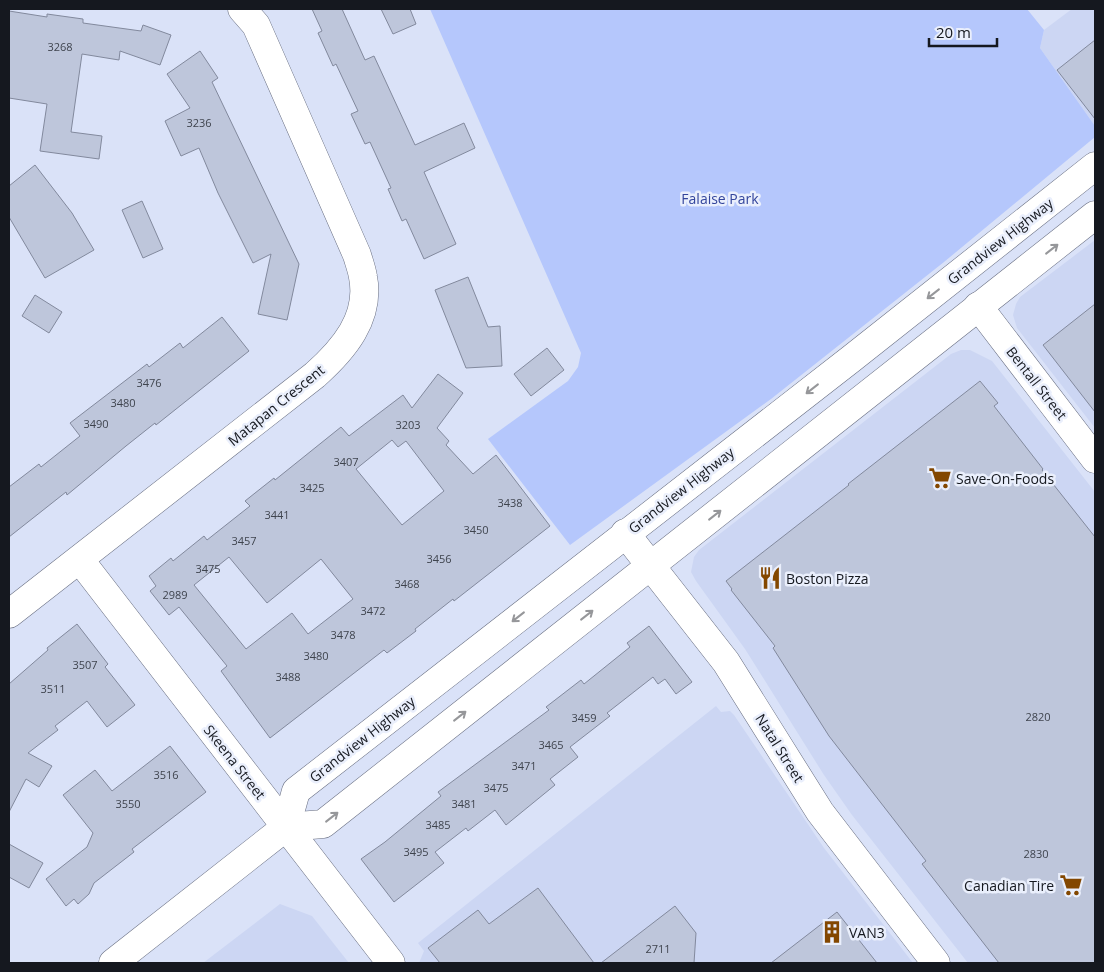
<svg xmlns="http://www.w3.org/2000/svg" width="1104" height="972" font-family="'Open Sans',sans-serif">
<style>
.built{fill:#ccd6f3}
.green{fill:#b5c7fc}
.building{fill:#bec6db;stroke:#82899d;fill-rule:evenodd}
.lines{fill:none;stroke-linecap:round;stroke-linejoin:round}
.minor-casing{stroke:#686e81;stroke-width:29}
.major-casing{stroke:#686e81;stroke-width:29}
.minor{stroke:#fff;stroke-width:28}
.major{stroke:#fff;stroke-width:28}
.oneway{stroke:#96979a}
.labels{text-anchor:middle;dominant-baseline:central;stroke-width:5;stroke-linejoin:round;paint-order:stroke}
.number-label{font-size:11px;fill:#3f444e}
.park-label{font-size:14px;fill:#33459c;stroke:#eaeffc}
.street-label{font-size:14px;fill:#15181f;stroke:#eaeffc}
.poi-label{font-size:14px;fill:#15181f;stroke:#eaeffc;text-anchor:start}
</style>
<rect width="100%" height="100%" fill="#dae2f8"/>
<!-- built -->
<g class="built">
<path d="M1072 9H1095V126L1040 48 1044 30Z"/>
<path d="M1095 240V428L1017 328 1013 315 1016 304 1020 297Z"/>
<path d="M961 350H970L992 361 1095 492V963H968L852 815 824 775 745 649 696 581 691 572 694 557 699 550 951 354Z"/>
<path d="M716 706 721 712 730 711 734 715 824 848 913 963H419L424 951 418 943Z"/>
<path d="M280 904 312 916 349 963H203Z"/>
</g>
<!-- green -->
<path class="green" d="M430 9H1027L1044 30 1040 48 1095 126V137L944 262 771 399 570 545 488 439 568 381 578 367 581 353Z"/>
<!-- building -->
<g class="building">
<path d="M312 9H342L365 60 374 56 415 145 464 123 475 148 424 172 456 244 424 259 406 219 402 221 388 189 391 188 370 142 365 144 351 114 358 111 336 64 333 66 318 33 322 31Z"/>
<path d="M381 9H410L416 24 393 34Z"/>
<path d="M9 11 47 17V14L83 19V23L141 31 143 25 171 35 160 65 120 51 119 60 82 54 71 132 102 136 99 159 40 151 47 104 9 98Z"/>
<path d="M1095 40V119L1057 70Z"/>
<path d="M200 51 218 78 212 82 299 264 287 320 258 314 271 254 253 263 218 193 199 148 181 156 165 121 190 108 167 74Z"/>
<path d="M35 165 72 213 94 250 45 278 9 217V186Z"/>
<path d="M142 201 163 249 143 258 122 210Z"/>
<path d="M468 277 488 327 500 326 502 366 466 368 435 290Z"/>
<path d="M35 295 62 312 49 333 22 316Z"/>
<path d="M1095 304V412L1043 345Z"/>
<path d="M222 317 249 351 156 425 155 423 126 446 67 495 66 492 9 537V487L39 464 41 467 80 436 70 423 147 364 149 367 180 343 183 348Z"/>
<path d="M547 348 564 370 531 396 514 374Z"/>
<path d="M438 374 463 393 437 428 449 441 446 445 473 474 496 455 550 526 454 601 453 599 415 629 416 631 387 653 384 650 270 738 221 671 227 666 179 607 169 615 150 591 156 586 149 576 171 558 173 561 204 536 207 540 250 506 245 501 274 478 275 480 341 427 349 436 403 395 412 408ZM392 440 398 447 406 441 444 491 402 525 356 469ZM229 557 267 603 321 559 353 599 308 634 292 613 246 649 194 585Z"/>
<path d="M980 381 998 403 994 406 1043 469 1042 470 1095 537V963H999L922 864 926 861 829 736 773 648 775 646 731 590 732 589 726 581 849 485 848 484Z"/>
<path d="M77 624 108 664 105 667 135 705 107 727 87 701 55 726 58 730 28 753 52 766 39 787 26 779 9 812V684L48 650 47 648Z"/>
<path d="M649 626 692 682 676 694 665 679 658 684 653 677 607 713 610 716 570 747 578 757 550 779 555 785 506 825 495 810 468 831 466 828 435 852 444 863 394 902 361 859 385 842 441 796 438 792 549 710 546 707 581 680 584 684 630 647 627 643Z"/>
<path d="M170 746 206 792 132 849 134 852 94 883 89 894 78 904 74 899 66 906 46 879 87 847 93 833 63 795 95 770 112 791Z"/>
<path d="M9 844 43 863 29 888 9 877Z"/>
<path d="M538 888 594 963H440L428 948 478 910 489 924Z"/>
<path d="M675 906 696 933 694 963H601Z"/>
<path d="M837 912 877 963H771Z"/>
</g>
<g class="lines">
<defs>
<g id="minor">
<path d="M978 306 1095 459"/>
<path d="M625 533 726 662 820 812 936 963"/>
<path d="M80 560 391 963"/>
<path d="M9 614 315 375C343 350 371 318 363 277 362 270 359 262 357 255L256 25 242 9"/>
</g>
<g id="major">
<path d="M286 827 296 791 851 359 1095 166"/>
<path d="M113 963 286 827 323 824 1095 215"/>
</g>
</defs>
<!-- minor casing -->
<use href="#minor" class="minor-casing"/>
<!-- major casing -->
<use href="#major" class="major-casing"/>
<!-- minor -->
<use href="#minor" class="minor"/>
<!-- major -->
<use href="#major" class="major"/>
</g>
<!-- one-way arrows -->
<defs><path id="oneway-shaft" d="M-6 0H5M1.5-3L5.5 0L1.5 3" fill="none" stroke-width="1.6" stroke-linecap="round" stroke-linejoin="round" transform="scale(1.25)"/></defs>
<g class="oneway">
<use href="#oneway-shaft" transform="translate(1052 249) rotate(-38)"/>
<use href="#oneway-shaft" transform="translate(933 294) rotate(142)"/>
<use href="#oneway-shaft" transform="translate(812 389) rotate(142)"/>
<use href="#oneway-shaft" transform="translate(715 515) rotate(-38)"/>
<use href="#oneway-shaft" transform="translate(587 615) rotate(-38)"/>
<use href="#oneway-shaft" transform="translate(518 617) rotate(142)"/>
<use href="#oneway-shaft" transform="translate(460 716) rotate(-38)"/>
<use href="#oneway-shaft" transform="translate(332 817) rotate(-38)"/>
</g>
<!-- icons -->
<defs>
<symbol id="supermarket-bare" viewBox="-9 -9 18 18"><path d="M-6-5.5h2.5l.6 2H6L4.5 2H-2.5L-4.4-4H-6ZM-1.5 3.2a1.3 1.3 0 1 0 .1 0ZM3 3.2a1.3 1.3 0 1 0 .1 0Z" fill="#834700" stroke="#eaeffc" stroke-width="2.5" paint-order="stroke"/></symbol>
<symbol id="restaurant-bare" viewBox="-9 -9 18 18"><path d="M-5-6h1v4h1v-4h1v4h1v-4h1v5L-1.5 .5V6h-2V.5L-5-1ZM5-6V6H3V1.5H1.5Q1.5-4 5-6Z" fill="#834700" stroke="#eaeffc" stroke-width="2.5" paint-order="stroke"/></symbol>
<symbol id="building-bare" viewBox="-9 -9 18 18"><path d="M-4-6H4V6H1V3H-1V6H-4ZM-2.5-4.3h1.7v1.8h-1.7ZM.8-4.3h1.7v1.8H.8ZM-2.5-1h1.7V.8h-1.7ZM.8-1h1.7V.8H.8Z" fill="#834700" stroke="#eaeffc" stroke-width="2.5" paint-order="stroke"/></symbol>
</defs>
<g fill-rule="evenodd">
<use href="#supermarket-bare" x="924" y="462" width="32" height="32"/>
<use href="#restaurant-bare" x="754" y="562" width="32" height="32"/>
<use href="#supermarket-bare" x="1055" y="869" width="32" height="32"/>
<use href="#building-bare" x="816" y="916" width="32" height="32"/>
</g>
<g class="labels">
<!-- number labels -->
<g class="number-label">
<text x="60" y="46">3268</text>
<text x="199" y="122">3236</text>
<text x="149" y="382">3476</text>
<text x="123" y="402">3480</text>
<text x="96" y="423">3490</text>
<text x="408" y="424">3203</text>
<text x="346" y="461">3407</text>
<text x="312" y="487">3425</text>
<text x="510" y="502">3438</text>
<text x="277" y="514">3441</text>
<text x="476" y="529">3450</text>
<text x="244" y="540">3457</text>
<text x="439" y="558">3456</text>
<text x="208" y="568">3475</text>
<text x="407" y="583">3468</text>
<text x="175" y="594">2989</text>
<text x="373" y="610">3472</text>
<text x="343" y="634">3478</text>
<text x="316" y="655">3480</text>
<text x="85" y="664">3507</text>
<text x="288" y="676">3488</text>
<text x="53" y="688">3511</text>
<text x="1038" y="716">2820</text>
<text x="584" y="717">3459</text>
<text x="551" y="744">3465</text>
<text x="524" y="765">3471</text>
<text x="166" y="774">3516</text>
<text x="496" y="787">3475</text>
<text x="128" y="803">3550</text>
<text x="464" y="803">3481</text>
<text x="438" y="824">3485</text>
<text x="416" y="851">3495</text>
<text x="1036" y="853">2830</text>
<text x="658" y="948">2711</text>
</g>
<!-- park labels -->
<g class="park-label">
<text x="720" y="198">Falaise Park</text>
</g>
<!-- street labels -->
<g class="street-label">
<text transform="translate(1000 241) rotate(-38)">Grandview Highway</text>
<text transform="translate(1037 383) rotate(52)">Bentall Street</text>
<text transform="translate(276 405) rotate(-39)">Matapan Crescent</text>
<text transform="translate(681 490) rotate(-38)">Grandview Highway</text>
<text transform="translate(362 739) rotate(-38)">Grandview Highway</text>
<text transform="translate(780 748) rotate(58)">Natal Street</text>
<text transform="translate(235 762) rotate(52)">Skeena Street</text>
</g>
<!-- poi labels -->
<g class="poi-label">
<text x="956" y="478">Save-On-Foods</text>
<text x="786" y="578">Boston Pizza</text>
<text x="1054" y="885" text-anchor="end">Canadian Tire</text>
<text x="849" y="932">VAN3</text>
</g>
</g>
<!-- border -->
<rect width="1104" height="972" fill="none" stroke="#15181f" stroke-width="20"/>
<!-- scale -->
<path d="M929 38v8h68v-8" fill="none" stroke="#15181f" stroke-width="2.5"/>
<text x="936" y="38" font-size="15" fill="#15181f" stroke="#eaeffc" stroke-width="4" paint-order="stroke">20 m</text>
</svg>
